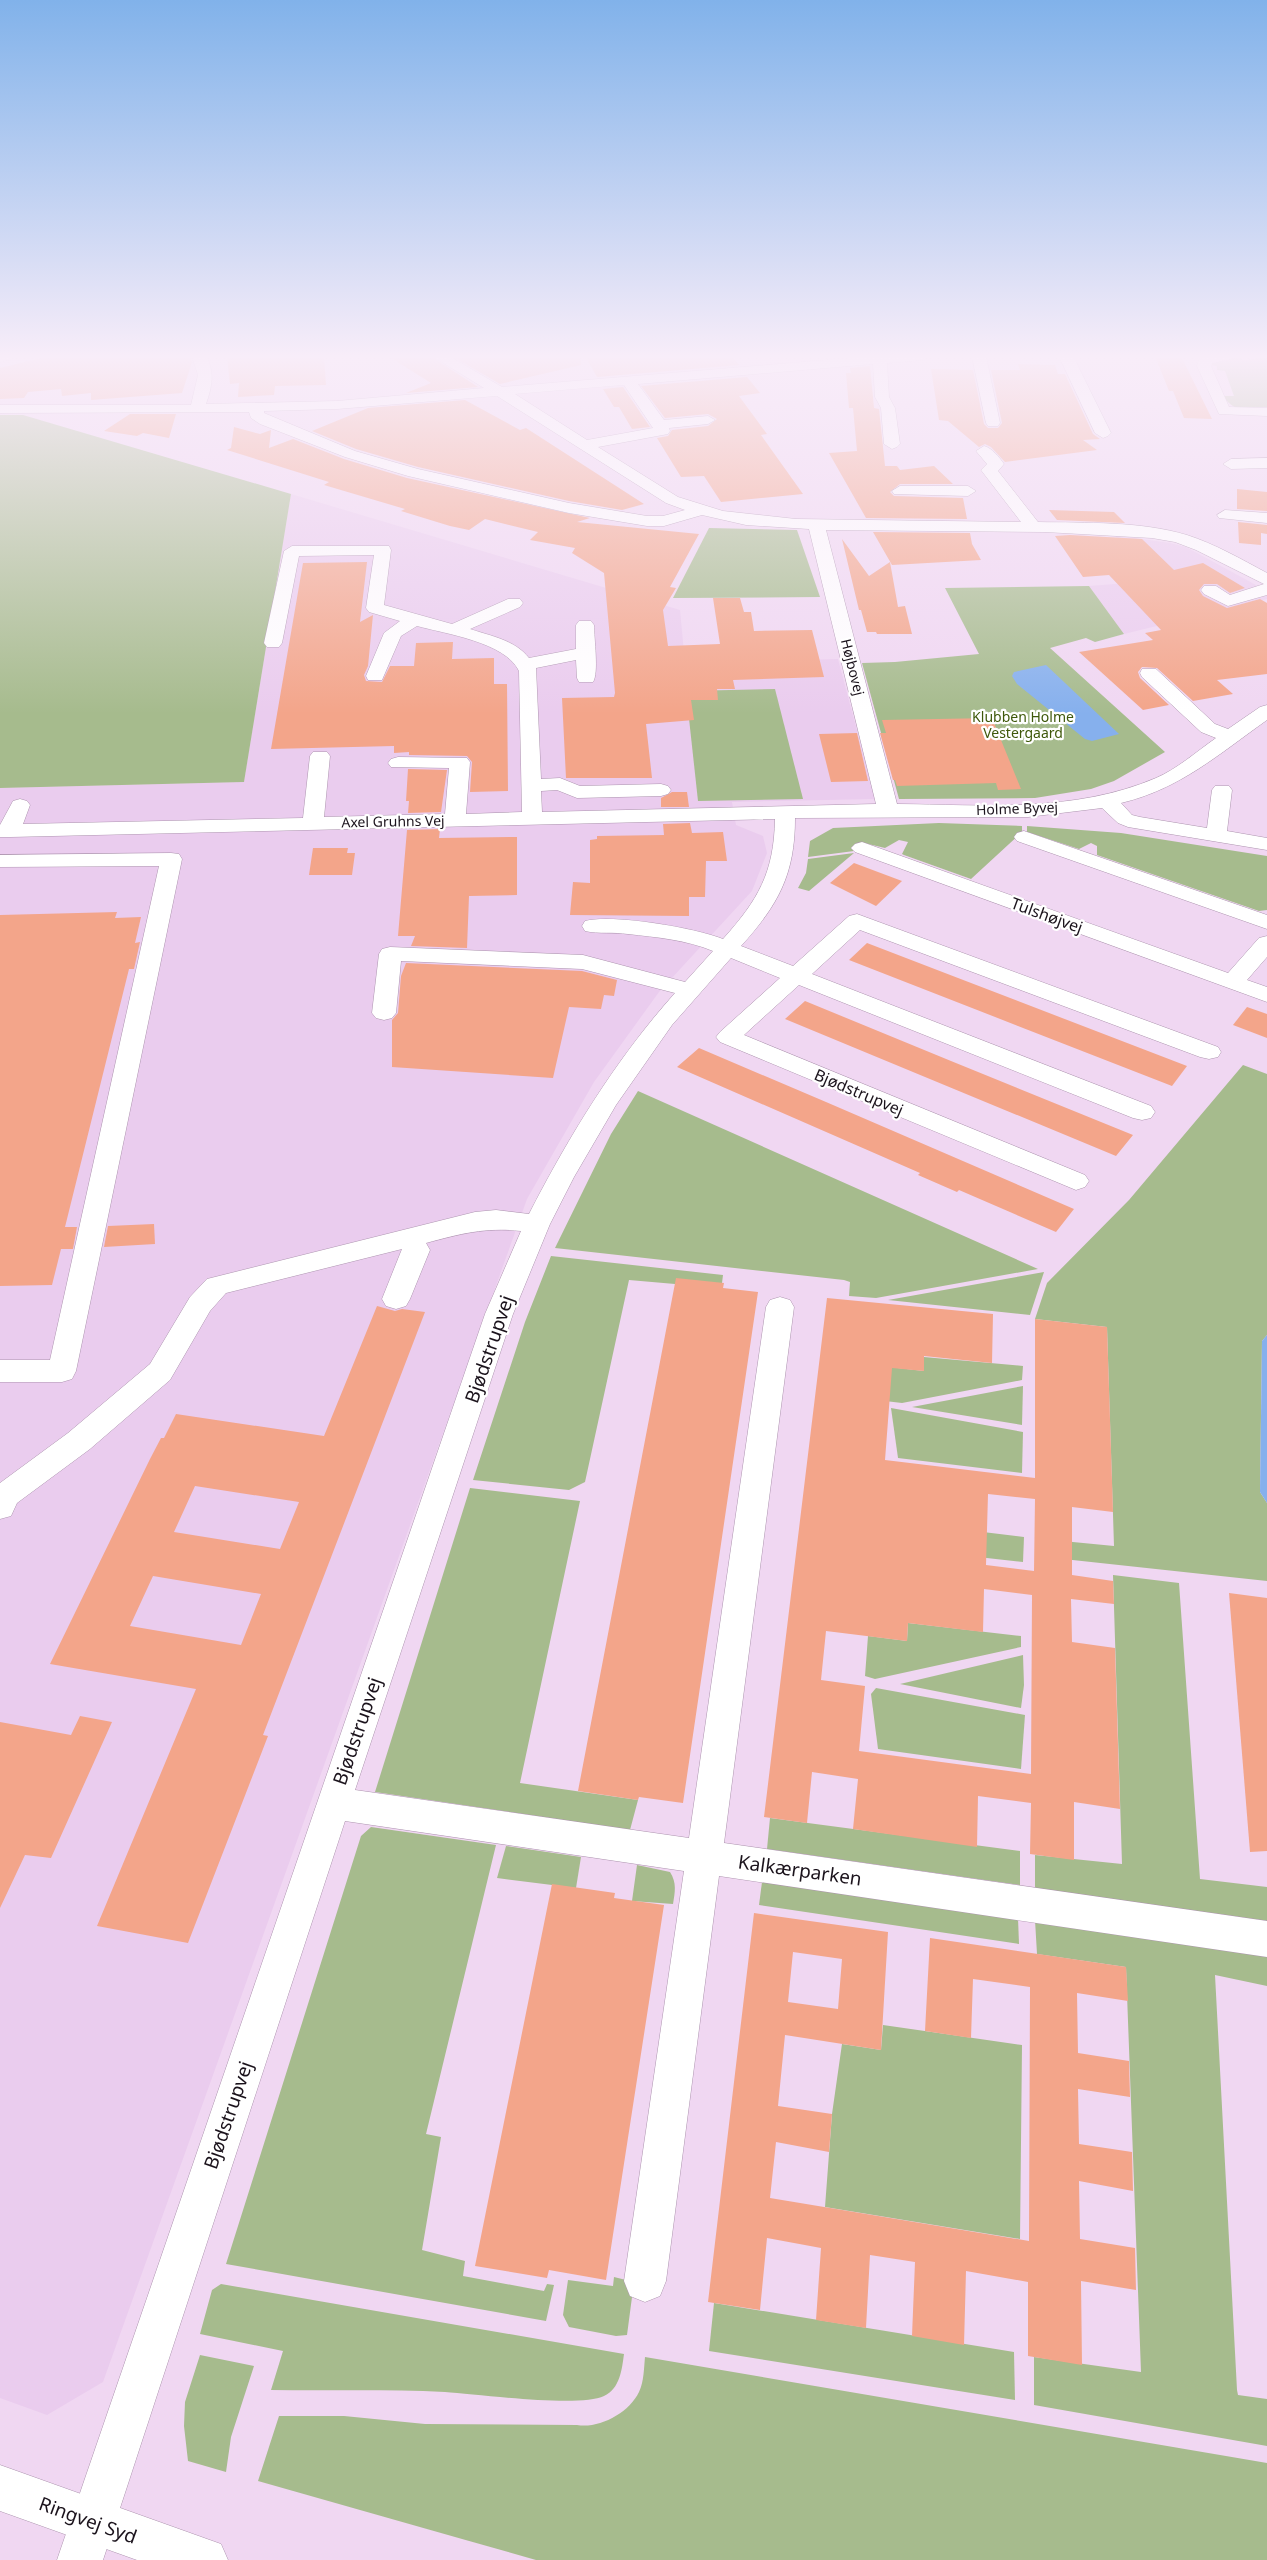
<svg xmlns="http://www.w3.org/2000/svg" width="1267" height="2560" font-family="'Noto Sans',sans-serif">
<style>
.built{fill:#eaccee}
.green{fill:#a6bb8d}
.water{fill:#86b0ed}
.building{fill:#f3a58a;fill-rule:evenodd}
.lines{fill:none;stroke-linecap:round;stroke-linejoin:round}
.minor-casing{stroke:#ad95af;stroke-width:1}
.major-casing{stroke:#ad95af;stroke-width:1}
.minor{fill:#fff;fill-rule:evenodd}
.major{fill:#fff;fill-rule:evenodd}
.labels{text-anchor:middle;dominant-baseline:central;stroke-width:4.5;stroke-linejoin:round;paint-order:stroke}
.far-street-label{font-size:14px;fill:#1b131c;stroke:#fff}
.far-park-label{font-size:14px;fill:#3e580a;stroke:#fff}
.street-label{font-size:16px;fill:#1b131c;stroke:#fff}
.near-street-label{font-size:19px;fill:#1b131c;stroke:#fff}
</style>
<rect width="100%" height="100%" fill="#f0d7f2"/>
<!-- built -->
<g class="built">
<path d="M291 494 680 610 685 663 838 659 875 799 732 802 736 825 763 836 767 853 752 891 659 992 594 1082 527 1199 103 2382 47 2415 0 2398V788L244 782Z"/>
<path d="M1114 535 1170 543 1186 547 1267 591V599L1124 634 1089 586 1166 580Z"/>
</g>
<!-- green -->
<g class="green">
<path d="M1236 357 1245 360 1267 357V407C1247 407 1236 415 1223 396H1234L1225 371 1217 370V366L1211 365 1212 359Z"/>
<path d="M0 415H23L291 494 244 782 0 788Z"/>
<path d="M709 528 797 530 820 597 673 598Z"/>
<path d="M1089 586 1124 634 1095 642 1086 638 1050 648 1165 752 1114 781 1091 789 1035 798 899 799 862 663 895 662 979 654 945 588Z"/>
<path d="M775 689 803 799 698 801 686 691Z"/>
<path d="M939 823 1022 826V832L971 879 904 855 902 854 908 842 899 840 885 848 864 843 854 851 808 857 810 841 833 828Z"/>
<path d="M1027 826 1121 833 1267 856V910L1259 911 1097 855V846L1091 843 1079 849 1027 832Z"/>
<path d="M854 853 809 891 798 888 806 873 808 859Z"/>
<path d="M1243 1065 1267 1074V1335L1262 1341 1260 1492 1267 1503V1581L1054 1558 1042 1539 1114 1546 1107 1327 1035 1319 1047 1283 1129 1200Z"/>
<path d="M638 1091 656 1099 1038 1269 876 1298 849 1296 850 1282 844 1280 555 1248 611 1134Z"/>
<path d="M551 1256 723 1275 722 1283 675 1284 629 1280 585 1482 569 1490 473 1480 525 1322Z"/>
<path d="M1044 1272 1030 1315 888 1300Z"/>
<path d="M924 1357 1023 1366 1022 1380 902 1403 885 1401 889 1367 924 1371Z"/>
<path d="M1023 1386 1022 1425 912 1407Z"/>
<path d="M891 1408 1023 1432 1022 1473 898 1458Z"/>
<path d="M470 1488 580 1501 520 1783 638 1800 630 1830 375 1792Z"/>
<path d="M802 1510 1024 1537 1023 1562 800 1537Z"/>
<path d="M1113 1575 1179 1583 1200 1879 1267 1887V1921L1035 1888V1855L1122 1864Z"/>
<path d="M908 1623 1021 1636V1647L875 1679 865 1676 868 1636 907 1641Z"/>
<path d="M1023 1655 1024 1685 1021 1708 900 1684Z"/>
<path d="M876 1688 1025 1715 1021 1769 878 1749 871 1694Z"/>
<path d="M770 1818 1020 1851V1885L767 1849Z"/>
<path d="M371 1827 496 1845 426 2134 441 2137 422 2250 465 2261 463 2276 544 2291 547 2284 554 2285 546 2321 226 2264 361 1836Z"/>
<path d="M506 1846 581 1857 576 1888 497 1878Z"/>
<path d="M637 1865 670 1872C677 1883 675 1892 673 1904L632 1901Z"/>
<path d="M762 1882 1018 1918 1019 1944 759 1905Z"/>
<path d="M1035 1920 1267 1954V1986L1215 1975 1237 2390 1238 2395 1267 2399V2446L1034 2405V2357L1141 2372 1126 1967 1037 1954Z"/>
<path d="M883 2025 1022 2045 1020 2239 825 2207 832 2114 842 2044 881 2050Z"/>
<path d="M614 2277 634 2282 627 2335 616 2336 569 2327 563 2315 568 2280 613 2286Z"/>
<path d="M221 2284 624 2354C622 2369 620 2389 604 2396 579 2408 478 2394 445 2392 387 2389 329 2391 271 2390L283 2351 200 2334 212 2290Z"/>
<path d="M714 2303 1014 2352 1015 2400 709 2351Z"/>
<path d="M200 2355 254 2366 231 2437 226 2472 188 2461 184 2426 185 2402Z"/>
<path d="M645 2357 1267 2463V2560H536L258 2481 279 2416H344L425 2424 577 2425C599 2429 629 2413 639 2392 644 2382 644 2367 645 2357Z"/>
</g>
<!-- water -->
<g class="water">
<path d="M1046 665 1119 734 1092 741 1085 739 1017 684 1012 676 1014 672Z"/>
<path d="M1267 1335V1503L1260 1492 1262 1341Z"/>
</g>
<!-- building -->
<g class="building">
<path d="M49 356H190L192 362 182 393 91 400V393L62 396 61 389 28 392 24 398 0 399V368Z"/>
<path d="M227 356H324L326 385 275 386 274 395 238 397 239 383 230 384Z"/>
<path d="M388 356H430L478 387 406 393 431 383Z"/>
<path d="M452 356H580L581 365 500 384Z"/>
<path d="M585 356H732L739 365 597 377Z"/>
<path d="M1155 356H1181L1212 419 1184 418 1173 391H1169Z"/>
<path d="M1018 364 1055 365 1058 374H1065L1093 434 1100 439 1083 440 1097 450 1005 462 991 447 985 444 979 447 948 421 939 420 931 369 973 370 984 424 988 428H998L1002 423 991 370H1020Z"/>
<path d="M870 366 874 408 879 409 885 466H897L900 470 934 466 953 484H900L890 492 894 496 963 498 967 519 866 518 829 453 857 451 853 408H849L846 373H851L850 368Z"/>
<path d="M747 377 760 393 739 396 767 434 761 435 803 494 721 502 704 476 681 477 657 438 668 436 672 430 708 426 717 419 708 414 665 418 641 386Z"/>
<path d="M623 387 650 427 632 429 619 407H614L603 389Z"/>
<path d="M465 400 520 430 526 428 644 504 622 510 569 501 418 467 356 449 312 431 368 408Z"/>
<path d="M130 414H176L169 438 143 433 137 436 104 431Z"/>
<path d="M234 427 260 434 271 430 269 448 293 439 344 459 407 478 590 518 577 522 699 534 670 587 676 588 663 610 668 646 720 644 713 598H740L744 612H751L754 631 812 630 824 677 733 680 735 689H717L718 700H691L694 720 646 724 652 778H566L562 698 614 697 615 693 604 573 572 553 575 548 530 540 538 532 485 519 469 530 450 526 401 511 405 509 324 485 329 482 227 450 231 448Z"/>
<path d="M1237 489 1267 492V511L1237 509Z"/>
<path d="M1049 510 1114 512 1125 523 1057 520Z"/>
<path d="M1238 522 1267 525V534L1261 533V545L1239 543Z"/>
<path d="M873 532 970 533 972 544 981 560 892 565Z"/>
<path d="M1070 535 1142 539 1174 570 1203 563 1245 588 1230 593 1217 584H1204L1199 590 1203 596 1227 608 1260 599 1267 603V674L1217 680 1233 694 1193 701 1157 668 1142 667 1138 672 1140 678 1169 705 1143 710 1079 652 1153 640 1145 633 1161 630 1109 575 1083 577 1055 536Z"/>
<path d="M842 539 869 576 890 562 898 607 905 606 912 634H877L876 632H867L861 610H859Z"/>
<path d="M367 562 360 622 373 615 368 666 364 675 366 681 382 682 390 666H414L416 643 453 642 452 659 494 658V684H507L508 791 470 792 472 762 467 756 409 755V752L394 753V746L271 749 303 563Z"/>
<path d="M992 718 1021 789 998 790 996 783 897 786 895 780H893L880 733H886L882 720Z"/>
<path d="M857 733 868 781 831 782 819 734Z"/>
<path d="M408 769 447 770 441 812 408 813 409 801H406Z"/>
<path d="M672 792H687L689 807H661V798Z"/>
<path d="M690 823 692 833 723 832 727 861H706L705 897H689V916L570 915 573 882 590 883V840L597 839V836L664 835 663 824Z"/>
<path d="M440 829 439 838 517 837V895L469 896 467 948 411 946 415 936H398L407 830Z"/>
<path d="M313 848H348L347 853H355L352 875H309Z"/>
<path d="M854 863 902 881 876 906 830 883Z"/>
<path d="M117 912 115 918 141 917 135 943 140 942 134 969H129L65 1227H77L73 1249H61L52 1285 0 1286V915Z"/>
<path d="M867 943 945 973 1187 1066 1172 1086 849 960Z"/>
<path d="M406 963 582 971 617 980 614 996 604 995 601 1009 569 1007 553 1078 392 1067V1020L398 1013 401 976Z"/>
<path d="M805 1001 951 1061 1133 1135 1116 1156 785 1019Z"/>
<path d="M1247 1007 1267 1014V1038L1233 1025Z"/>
<path d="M699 1048 826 1102 1074 1209 1056 1232 959 1190 957 1192 918 1175 920 1173 677 1067Z"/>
<path d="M154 1224 155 1244 104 1247 108 1226Z"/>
<path d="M676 1278 724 1283 723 1288 758 1292 683 1803 639 1797 638 1800 578 1791Z"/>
<path d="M827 1298 993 1314 992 1363 924 1356V1371L892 1368 885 1460 1035 1478V1319L1107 1327 1113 1512 1072 1507V1575L1113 1581 1114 1604 1071 1599 1072 1642 1115 1648 1120 1809 1074 1802V1860L1030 1854 1031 1803 978 1796 977 1847 853 1829 858 1779 812 1772 807 1823 764 1817ZM988 1494 1035 1499 1034 1571 986 1565ZM984 1589 1032 1595 1031 1774 859 1751 865 1686 821 1680 826 1631 907 1641 908 1623 983 1632Z"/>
<path d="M377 1306 395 1311 402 1309 425 1312 263 1735 268 1736 188 1943 97 1926 196 1689 50 1664 150 1459 161 1438H164L176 1414 324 1436ZM195 1486 299 1502 280 1549 174 1532ZM153 1576 261 1594 241 1645 130 1626Z"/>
<path d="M1229 1593 1267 1598V1851L1250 1852Z"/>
<path d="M80 1716 112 1722 51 1858 25 1855 0 1908V1722L71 1735Z"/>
<path d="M552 1884 615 1893 614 1898 664 1905 606 2280 549 2270 547 2278 475 2266Z"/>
<path d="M754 1913 888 1932 881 2050 785 2035 778 2106 832 2114 829 2152 776 2142 770 2198 1029 2241 1030 1987 973 1979 971 2038 925 2031 930 1938 1126 1967 1128 2001 1077 1993 1078 2053 1129 2061 1130 2097 1078 2089 1079 2144 1132 2152 1133 2191 1079 2181 1080 2239 1135 2248 1136 2290 1081 2281 1082 2365 1028 2356V2282L966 2271 964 2345 912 2336 915 2262 870 2255 866 2328 816 2320 821 2248 767 2238 760 2310 708 2302ZM793 1952 842 1959 838 2009 788 2002Z"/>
</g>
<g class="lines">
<defs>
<g id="minor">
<path d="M0 356H14L12 359 0 362Z"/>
<path d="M192 356H206C215 372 212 387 206 404L337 401 484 388 432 356H449L502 387 875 356H930L923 360 887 363 889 397 895 408 900 444 897 447 892 449 884 444 881 408 875 397 873 364 638 384 664 420 708 416 715 420 708 424 669 428 670 431 668 434 598 447 678 497 723 511 796 519 1021 522 981 470 987 464 976 451 984 446C992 448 999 457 1004 464L998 471 1038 522C1086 523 1140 521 1187 535 1215 544 1241 559 1267 573V595L1228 606 1204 594 1201 590 1204 586H1216L1230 595 1264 584 1196 550 1175 542 1152 538 1045 532 826 530 897 804C983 805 1074 813 1156 778 1177 769 1196 752 1216 738L1201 732 1142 677 1140 673 1142 669H1156L1215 724 1228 729 1260 707 1267 705V720C1219 754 1180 789 1121 803L1132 815 1140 817 1207 828 1212 790 1215 786H1229L1232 790 1227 831 1267 838V850L1128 827 1118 823 1102 808 1028 817 795 818C795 875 778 905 741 946L793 966 849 916 857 914 1218 1047 1221 1052 1218 1057 1209 1059 1200 1057 860 930 812 974 1151 1106 1155 1112 1151 1118 1142 1120 1133 1118 799 985 744 1035 1085 1175 1089 1181 1085 1187 1076 1190 720 1042 716 1037 720 1032 780 978 731 958 672 1025 616 1105 574 1177 550 1224 513 1314 355 1790 689 1838 766 1307 770 1300 780 1297 790 1300 794 1307 724 1843 1267 1921V1957L719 1876 666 2281 660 2296 645 2302 630 2296 624 2281 684 1871 345 1821 103 2560H57L485 1314 521 1231C485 1227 460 1234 426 1243L430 1250 410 1299 406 1306 396 1309 386 1306 382 1299 402 1249 226 1293 210 1311 170 1380 90 1449 17 1503 11 1516 0 1519V1483L68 1433 150 1364 190 1297 207 1279 475 1212 496 1210 529 1214C569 1136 616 1059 675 993L582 969 401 961 396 1013 392 1018 384 1020 376 1018 372 1013 379 954 382 949 390 947 583 955 685 982 713 951C687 940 656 937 628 934 614 932 599 934 585 931L582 926 585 921C614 914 695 928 723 939 758 900 774 873 775 819L10 837H0V825L13 801 20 799 27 801 30 805 23 824 303 818 310 756 313 752H327L330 756 324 817 445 814 449 768 391 767 388 763 391 759 398 757 467 758 470 762 466 814 522 812 519 671C505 642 446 634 417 626L401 636 382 680H368L366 676 384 633 400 621 369 612 366 608 374 555 299 556 282 643 279 647H267L264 643 284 551 292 546H389L391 550 384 605 452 624 508 599H520L523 603 520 607 470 629C491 636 515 640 529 658L576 649V625L579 621H591L594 625C594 638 599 673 593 682H579L577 678 576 660 536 668 541 779 560 778 580 786 661 784 668 786 671 790 668 794 661 796 577 798 557 790 541 791 542 812 876 804 809 529 746 525 702 515 664 526H647L569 513 408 476 345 457 260 424 251 418 249 412 0 413V405H191L198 375ZM624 385 653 428 587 440 515 394ZM497 396 666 503 685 510 663 516H647L569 503 418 469 355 451 264 413V411L337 409Z"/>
<path d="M972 356H986L1000 423 998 426H988L986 423Z"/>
<path d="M1059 356H1073L1111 433 1108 436 1103 438 1095 433Z"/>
<path d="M1205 356H1232L1230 359 1212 363 1211 366 1229 407 1267 408V416L1219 414 1197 366 1200 357Z"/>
<path d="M1267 458V468L1231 469 1223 464 1231 459Z"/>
<path d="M900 486H968L976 491 968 496 894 494 892 491Z"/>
<path d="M1225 510 1267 513V523L1219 518 1217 515Z"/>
<path d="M1024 831 1267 915V929L1017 841 1014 837 1017 833Z"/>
<path d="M862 842 1228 973 1259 938 1267 936V957L1247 980 1267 987V1002L855 852 851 848 855 844Z"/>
<path d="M171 853 179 854 182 859 76 1371 72 1379 62 1382H0V1360H50L159 866 0 867V855Z"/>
</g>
<path id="major" d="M0 2465 221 2544 228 2560H137L0 2511Z"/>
</defs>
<!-- minor casing -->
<use href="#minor" class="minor-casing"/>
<!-- major casing -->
<use href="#major" class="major-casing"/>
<!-- minor -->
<use href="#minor" class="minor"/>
<!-- major -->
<use href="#major" class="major"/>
</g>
<!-- sky -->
<linearGradient id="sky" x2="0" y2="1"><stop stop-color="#81b2ea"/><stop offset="0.5" stop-color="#f8edf9"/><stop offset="1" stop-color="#f8edf9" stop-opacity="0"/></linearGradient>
<rect width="1267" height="714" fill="url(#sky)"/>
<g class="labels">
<!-- far-street labels -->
<g class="far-street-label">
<text transform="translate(853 667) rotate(76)">Højbovej</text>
<text transform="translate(1017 808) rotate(-2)">Holme Byvej</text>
<text transform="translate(393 821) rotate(-1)">Axel Gruhns Vej</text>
</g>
<!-- far-park labels -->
<g class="far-park-label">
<text x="1023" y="716">Klubben Holme<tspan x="1023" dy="16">Vestergaard</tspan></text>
</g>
<!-- street labels -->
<g class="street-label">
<text transform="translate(1047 915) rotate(20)">Tulshøjvej</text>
<text transform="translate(859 1092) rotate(23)">Bjødstrupvej</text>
</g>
<!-- near-street labels -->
<g class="near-street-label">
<text transform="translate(489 1349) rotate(-71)">Bjødstrupvej</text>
<text transform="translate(357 1731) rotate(-71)">Bjødstrupvej</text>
<text transform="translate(800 1870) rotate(8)">Kalkærparken</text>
<text transform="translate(228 2115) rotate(-71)">Bjødstrupvej</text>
<text transform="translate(88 2520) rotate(20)">Ringvej Syd</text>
</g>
</g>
</svg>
